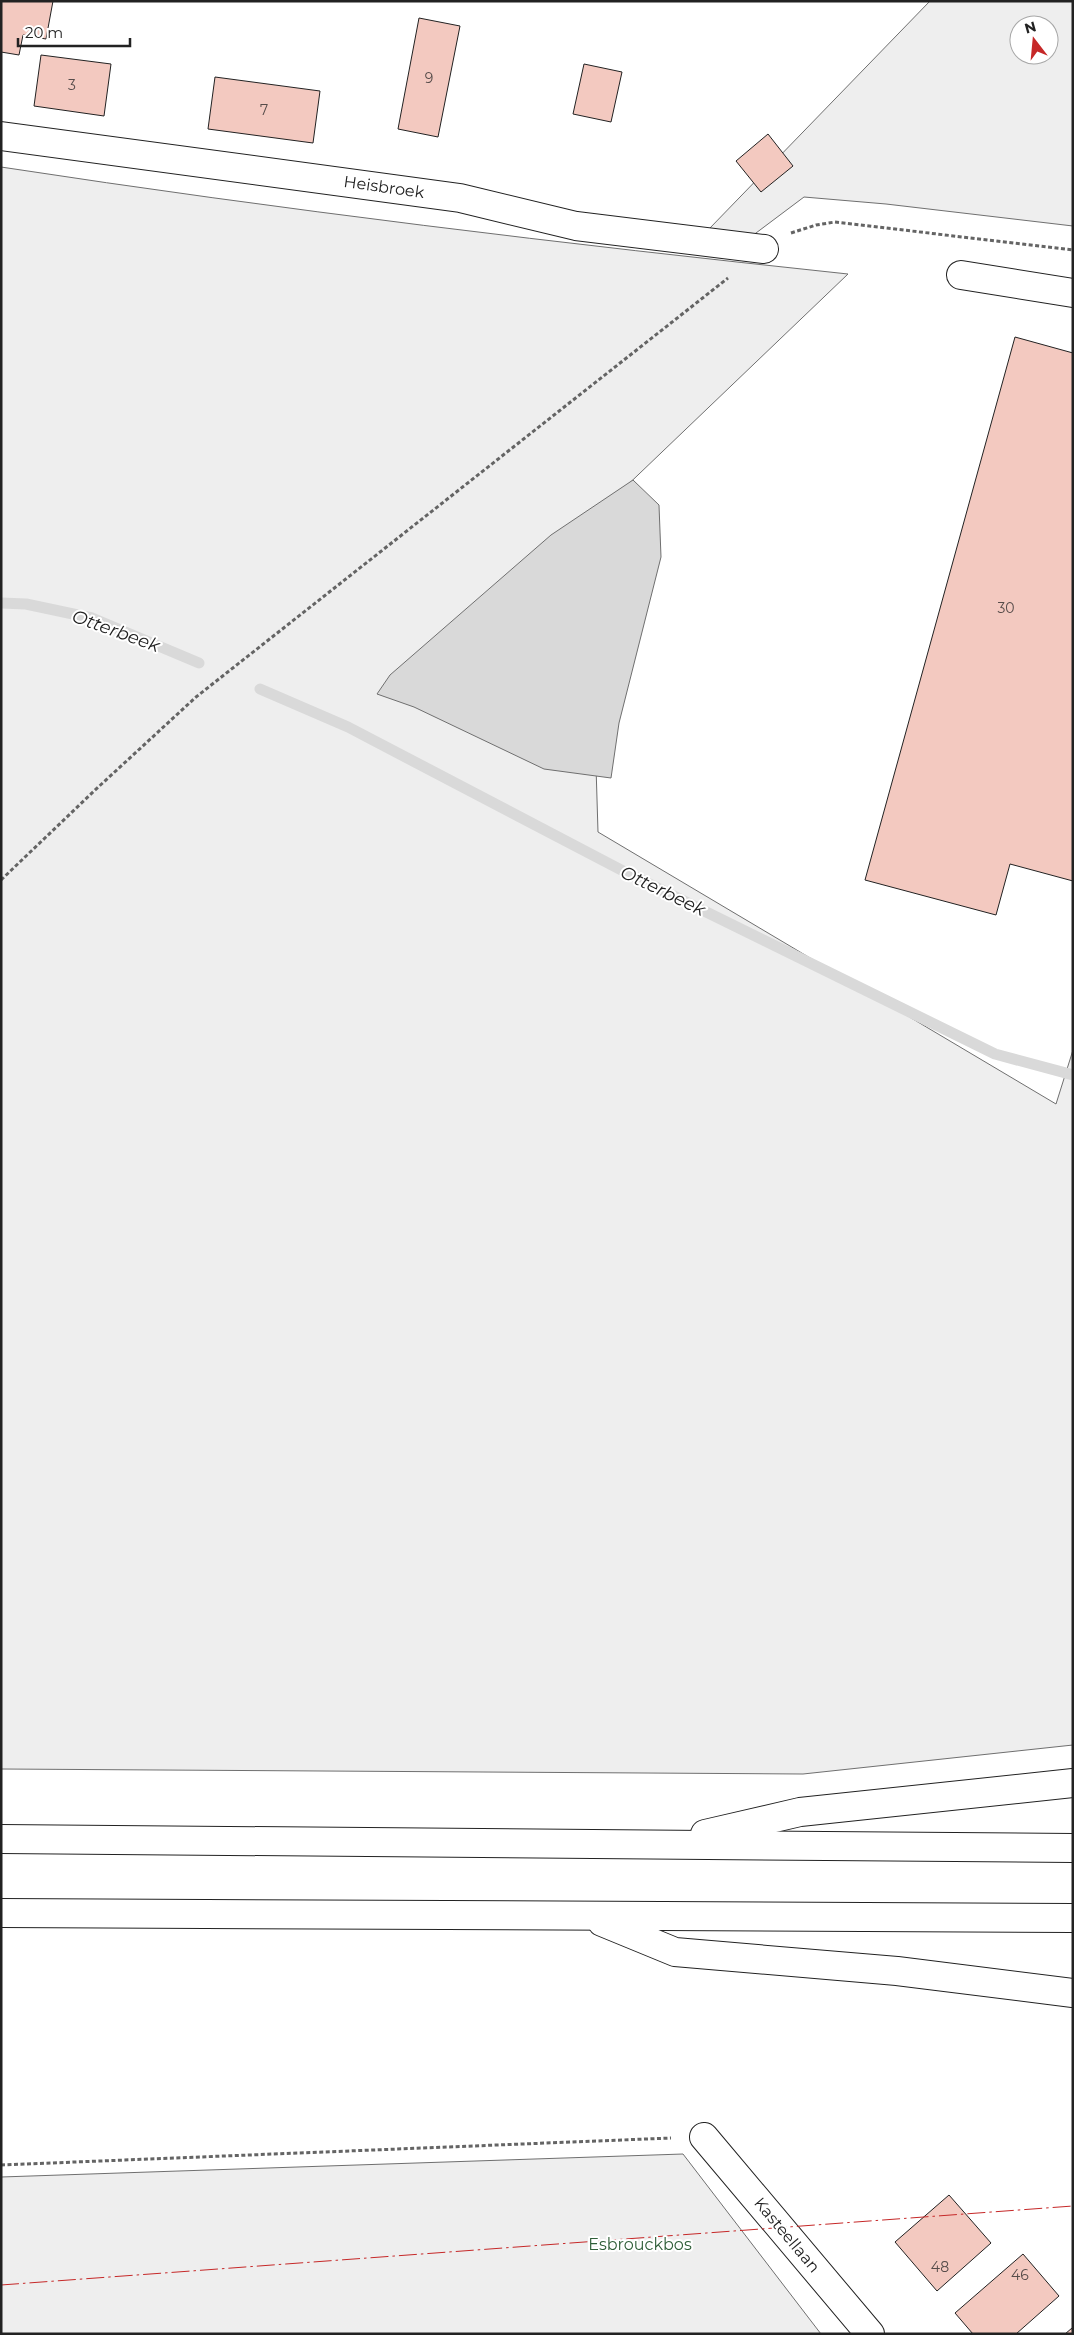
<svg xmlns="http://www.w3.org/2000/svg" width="1074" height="2335" font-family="Montserrat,sans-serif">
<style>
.green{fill:#eee;stroke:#6f6f6f;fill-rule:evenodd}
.water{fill:#d9d9d9;stroke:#6f6f6f}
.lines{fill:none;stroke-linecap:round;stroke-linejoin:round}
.stream{stroke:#d9d9d9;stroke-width:11}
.building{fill:#f3c9c0;stroke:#222}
.minor-casing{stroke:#222;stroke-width:30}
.highway-casing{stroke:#222;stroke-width:30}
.path{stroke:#646464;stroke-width:3;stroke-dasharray:4 2.5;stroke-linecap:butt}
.minor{stroke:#fff;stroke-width:28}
.highway{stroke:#fff;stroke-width:28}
.power{stroke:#c62828;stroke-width:1;stroke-dasharray:18 4 2.5 4;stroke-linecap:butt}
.labels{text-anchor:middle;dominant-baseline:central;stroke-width:4;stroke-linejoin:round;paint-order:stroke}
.number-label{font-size:14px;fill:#564c4a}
.street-label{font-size:16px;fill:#222;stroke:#fff}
.park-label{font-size:16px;fill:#2f5e38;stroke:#fff}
.water-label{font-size:18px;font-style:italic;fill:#222;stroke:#fff}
</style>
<rect width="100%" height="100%" fill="#fff"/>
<!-- green -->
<g class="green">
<path d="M930 1H1073V226L886 204 804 197 752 236 709 229ZM1019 25H1049V55H1019Z"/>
<path d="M1 167C282 210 565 244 848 274L429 675 596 766 598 832 1056 1104 1073 1050V1745L803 1774 1 1769Z"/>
<path d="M683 2154 821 2334H1V2177Z"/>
</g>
<!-- water -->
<path class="water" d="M633 480 659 505 661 557 619 723 611 778 544 769 414 707 377 694 390 675 551 535Z"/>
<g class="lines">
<!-- stream -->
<g class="stream">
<path d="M1 603 26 604 92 618 199 663"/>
<path d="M260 689 348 727 627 873 995 1054 1073 1075"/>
</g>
</g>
<!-- building -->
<g class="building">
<path d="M1 1H53L46 39 23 35 19 55 1 52Z"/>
<path d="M419 18 460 26 438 137 398 129Z"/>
<path d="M41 55 111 64 104 116 34 106Z"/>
<path d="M584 64 622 72 611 122 573 114Z"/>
<path d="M215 77 320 91 313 143 208 129Z"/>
<path d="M768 134 793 166 761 192 736 161Z"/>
<path d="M1015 337 1073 353V881L1010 864 996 915 865 880Z"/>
<path d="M949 2195 991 2243 937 2291 895 2242Z"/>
<path d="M1023 2254 1059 2296 1016 2334H973L955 2313Z"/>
<path d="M1072 2328 1073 2334H1065Z"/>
</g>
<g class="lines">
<defs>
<g id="minor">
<path d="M1 136 460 198 576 226 764 249"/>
<path d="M961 275 1073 293"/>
<path d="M704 2137 870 2334"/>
</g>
<g id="highway">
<path d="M705 1834 800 1812 1073 1783"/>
<path d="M1 1839 1073 1848"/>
<path d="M1 1913 1073 1918"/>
<path d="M602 1922 675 1952 897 1971 1073 1993"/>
</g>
</defs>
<!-- minor casing -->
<use href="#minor" class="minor-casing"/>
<!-- highway casing -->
<use href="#highway" class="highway-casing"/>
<!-- path -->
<g class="path">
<path d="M791 233 816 225 835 222 1073 250"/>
<path d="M1 880 94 791 196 697 728 278"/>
<path d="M1 2165 671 2138"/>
</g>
<!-- minor -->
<use href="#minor" class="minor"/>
<!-- highway -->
<use href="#highway" class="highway"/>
<!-- power -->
<path class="power" d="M1 2285 1073 2206"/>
</g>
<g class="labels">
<!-- number labels -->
<g class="number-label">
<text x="429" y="78">9</text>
<text x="72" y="85">3</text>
<text x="264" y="110">7</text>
<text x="1006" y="608">30</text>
<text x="940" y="2267">48</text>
<text x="1020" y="2275">46</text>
</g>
<!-- street labels -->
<g class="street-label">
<text transform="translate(384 187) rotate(8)">Heisbroek</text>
<text transform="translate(787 2235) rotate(50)">Kasteellaan</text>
</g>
<!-- park labels -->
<g class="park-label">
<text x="640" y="2244">Esbrouckbos</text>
</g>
<!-- water labels -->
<g class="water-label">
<text transform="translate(116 631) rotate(20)">Otterbeek</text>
<text transform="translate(663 891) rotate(26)">Otterbeek</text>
</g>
</g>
<!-- border -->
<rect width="1074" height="2335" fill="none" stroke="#222222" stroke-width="5"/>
<!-- north arrow -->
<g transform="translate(1034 40) rotate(344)"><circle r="24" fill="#ffffff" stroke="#a7a7a7"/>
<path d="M0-4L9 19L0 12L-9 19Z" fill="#c62828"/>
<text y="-8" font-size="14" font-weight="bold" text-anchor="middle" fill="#222222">N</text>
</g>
<!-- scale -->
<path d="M18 38v8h112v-8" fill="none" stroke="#222222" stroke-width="2.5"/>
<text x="25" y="38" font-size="15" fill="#222222" stroke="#ffffff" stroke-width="4" paint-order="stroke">20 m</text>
</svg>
